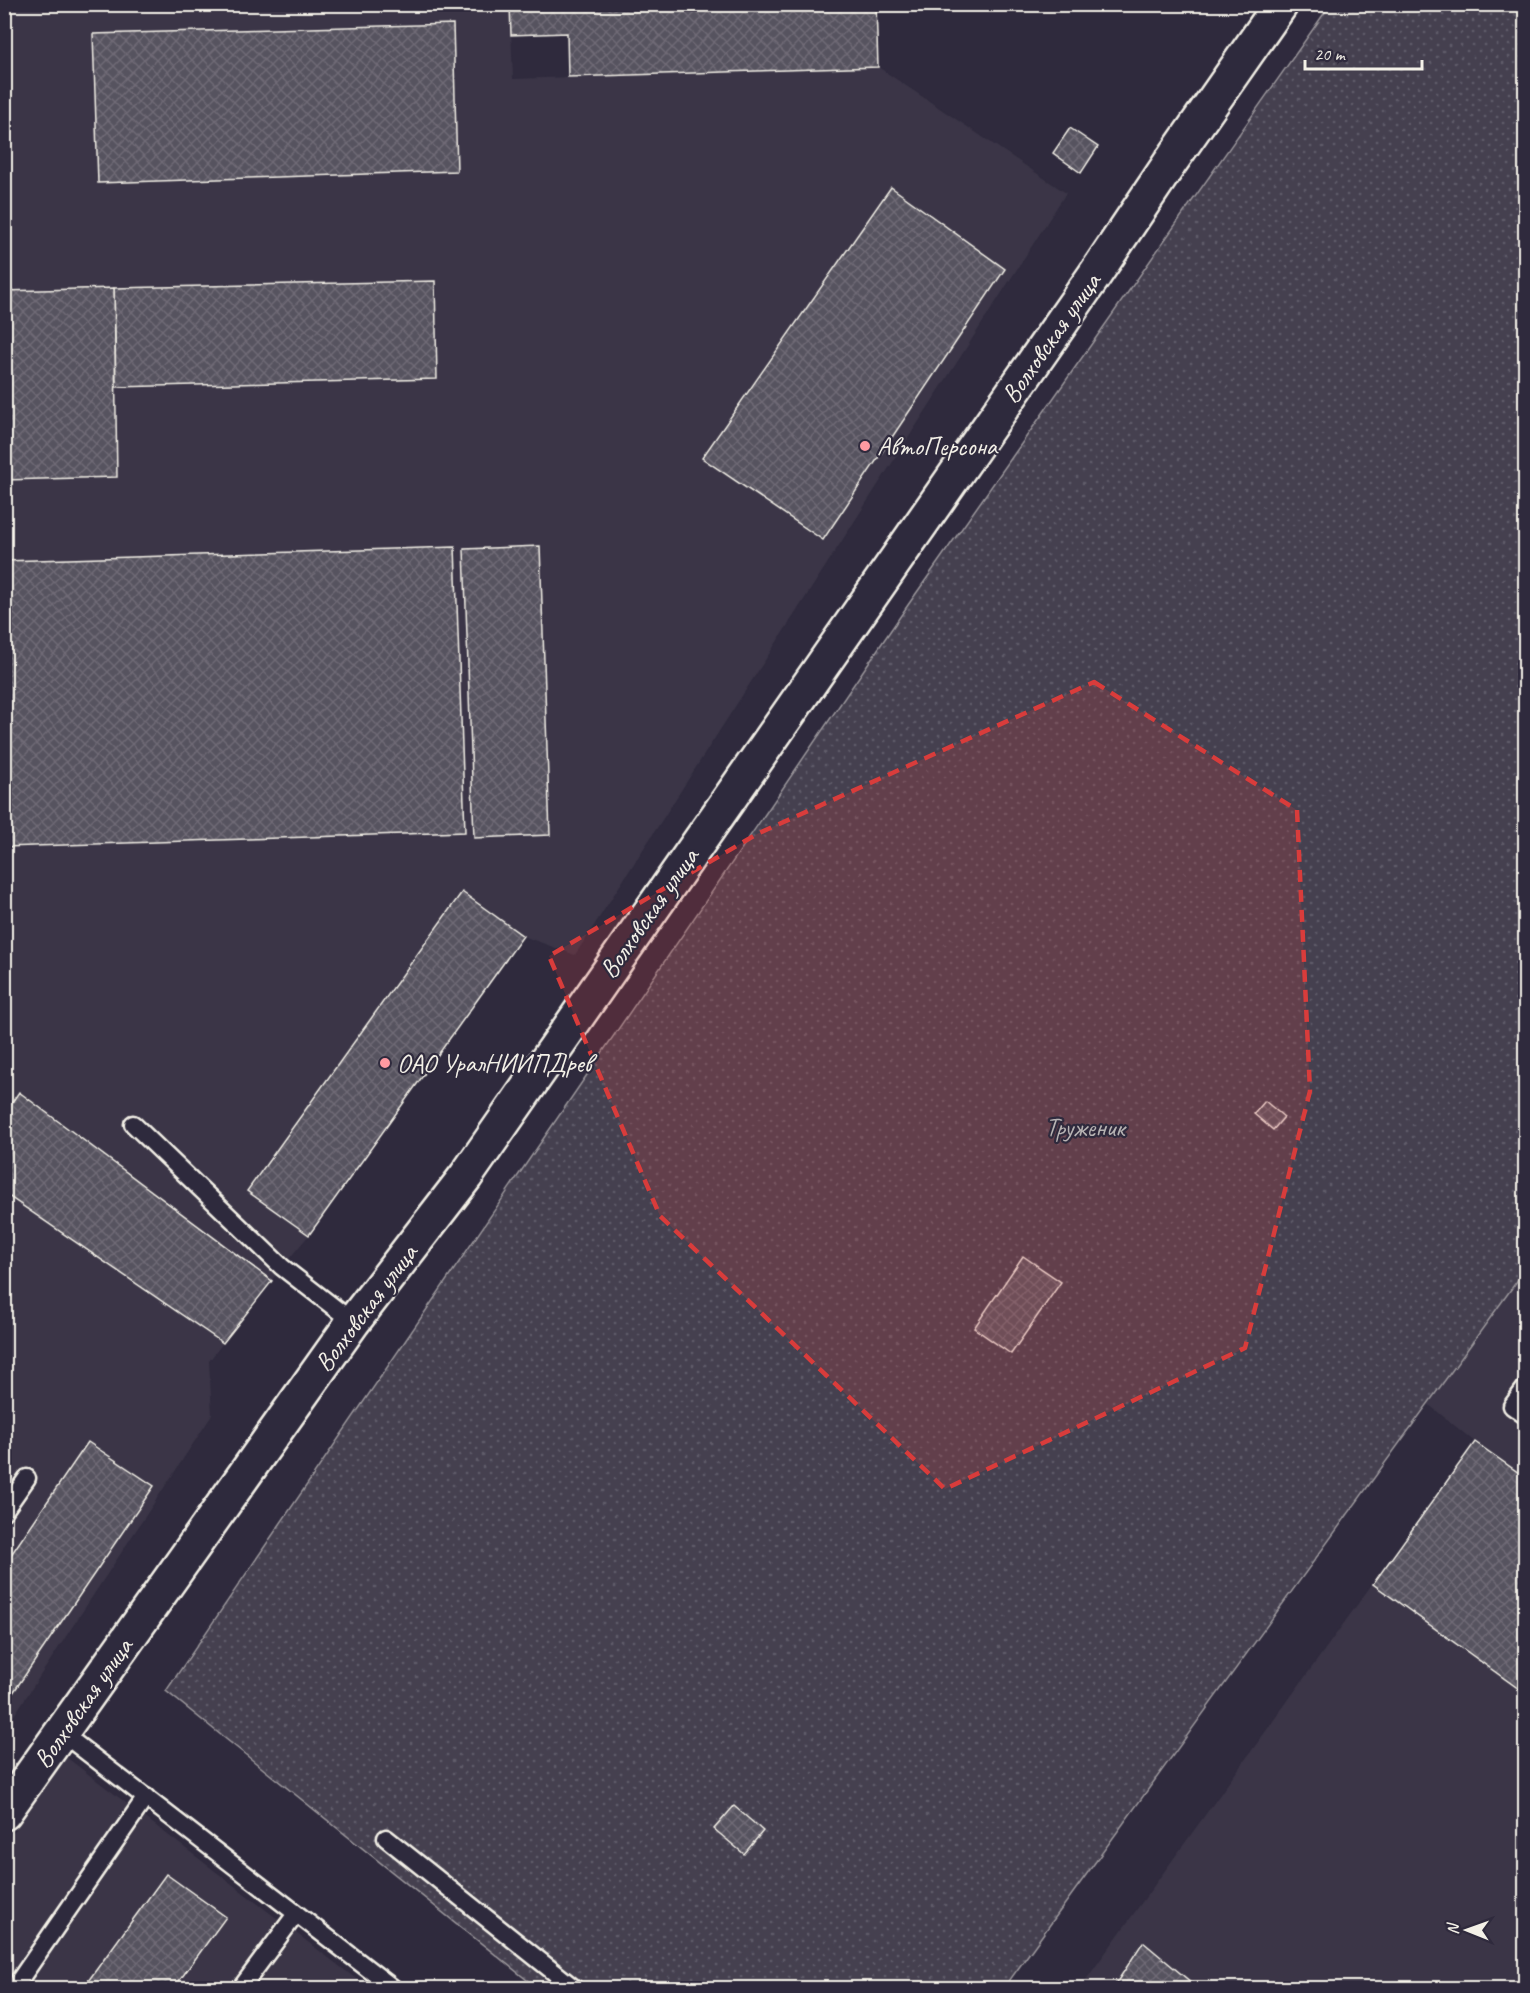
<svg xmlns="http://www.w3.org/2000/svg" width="1530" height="1993" font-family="Caveat,sans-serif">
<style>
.built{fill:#3b3647}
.garden{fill:url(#garden-dots);stroke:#9c989c;stroke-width:1.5}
.building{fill:url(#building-cross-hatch);stroke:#f4f1e8;stroke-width:1.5}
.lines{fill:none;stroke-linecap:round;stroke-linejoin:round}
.service-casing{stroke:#f4f1e8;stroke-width:21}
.minor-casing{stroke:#f4f1e8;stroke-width:38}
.service{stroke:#2f2a3d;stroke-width:16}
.minor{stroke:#2f2a3d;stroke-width:33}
.marked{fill:#d93c3b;fill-opacity:0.2;stroke:#d93c3b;stroke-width:4.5;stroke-dasharray:12 8;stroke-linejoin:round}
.poi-dot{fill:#ff9aa2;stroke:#2f2a3d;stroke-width:2}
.labels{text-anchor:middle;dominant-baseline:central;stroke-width:4.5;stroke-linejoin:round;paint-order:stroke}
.street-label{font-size:26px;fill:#f4f1e8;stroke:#2f2a3d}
.poi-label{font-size:26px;fill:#f4f1e8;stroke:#2f2a3d;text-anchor:start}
.park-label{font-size:26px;fill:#b7b3b3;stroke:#2f2a3d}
</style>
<defs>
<pattern id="garden-dots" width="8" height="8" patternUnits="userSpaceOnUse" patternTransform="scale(1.5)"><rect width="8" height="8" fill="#454050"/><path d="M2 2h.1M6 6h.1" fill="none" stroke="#605c69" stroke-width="1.8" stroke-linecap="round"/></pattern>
<pattern id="building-cross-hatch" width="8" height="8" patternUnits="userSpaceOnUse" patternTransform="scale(1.5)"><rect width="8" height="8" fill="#56525f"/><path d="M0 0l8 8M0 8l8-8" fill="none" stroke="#6f6b76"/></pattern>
</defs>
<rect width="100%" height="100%" fill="#2f2a3d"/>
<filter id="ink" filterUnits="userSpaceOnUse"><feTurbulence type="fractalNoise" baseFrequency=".0167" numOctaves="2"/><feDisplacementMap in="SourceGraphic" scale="12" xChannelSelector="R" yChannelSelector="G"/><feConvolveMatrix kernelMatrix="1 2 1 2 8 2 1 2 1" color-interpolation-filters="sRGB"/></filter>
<g filter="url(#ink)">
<!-- built -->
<g class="built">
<path d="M5 5H510L513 79 878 67 1066 193 575 955 523 936 309 1235 282 1267 209 1361 212 1415 5 1729Z"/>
<path d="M1525 1270V1988H1080L1475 1442 1428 1404Z"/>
<path d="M66 1757 368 1988H5V1845Z"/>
</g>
<!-- garden -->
<path class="garden" d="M1330 5H1525V1270L1004 1988H537L166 1691 908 605Z"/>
<!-- building -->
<g class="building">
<path d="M510 4H876L878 67 568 77 567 33 511 35Z"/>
<path d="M453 24 457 171 98 183 93 34Z"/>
<path d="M1070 128 1098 147 1081 173 1053 153Z"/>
<path d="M891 187 1005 269 823 540 702 458Z"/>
<path d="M435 281 437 379 116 387 114 288Z"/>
<path d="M114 288 117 477 4 480V291Z"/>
<path d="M540 546 550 835 474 838 464 549Z"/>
<path d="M455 547 465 832 4 847V561Z"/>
<path d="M462 892 523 936 309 1235 247 1191Z"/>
<path d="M19 1092 272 1281 223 1343 4 1193V1114Z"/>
<path d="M1265 1101 1284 1117 1273 1130 1254 1114Z"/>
<path d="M1023 1256 1061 1282 1011 1354 974 1328Z"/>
<path d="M88 1442 154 1486 4 1706V1565Z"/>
<path d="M1475 1442 1526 1478V1694L1373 1584Z"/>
<path d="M734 1806 763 1831 744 1854 714 1829Z"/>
<path d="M166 1874 226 1917 174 1988H83Z"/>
<path d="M1143 1942 1198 1988H1113Z"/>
</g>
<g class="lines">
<defs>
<g id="service">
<path d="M133 1124 282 1267 353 1322"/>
<path d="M1526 1387 1512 1406 1526 1416"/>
<path d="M4 1511 27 1478"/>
<path d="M62 1733 393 1988"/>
<path d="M386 1838 574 1988"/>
<path d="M14 1988 146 1797"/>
<path d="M241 1988 296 1914"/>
</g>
<path id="minor" d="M4 1813 353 1322 466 1176 1094 276 1170 163 1281 4"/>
</defs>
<!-- service casing -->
<use href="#service" class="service-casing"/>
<!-- minor casing -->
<use href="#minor" class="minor-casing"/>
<!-- service -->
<use href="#service" class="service"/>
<!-- minor -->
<use href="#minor" class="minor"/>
</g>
</g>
<!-- marked area -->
<path class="marked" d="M1094 682 1297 810 1310 1091 1245 1348 945 1489 660 1216 549 956 757 834Z"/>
<!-- markers -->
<g class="poi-dot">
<circle cx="865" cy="446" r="6"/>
<circle cx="385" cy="1063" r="6"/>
</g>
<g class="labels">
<!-- street labels -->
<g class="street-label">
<text transform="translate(1051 338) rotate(-55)">Волховская улица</text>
<text transform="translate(649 913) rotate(-55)">Волховская улица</text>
<text transform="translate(366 1308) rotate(-53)">Волховская улица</text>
<text transform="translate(83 1703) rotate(-55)">Волховская улица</text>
</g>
<!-- poi labels -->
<g class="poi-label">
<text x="877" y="446">АвтоПерсона</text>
<text x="397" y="1063">ОАО УралНИИПДрев</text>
</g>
<!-- park labels -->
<g class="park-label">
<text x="1085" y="1127">Труженик</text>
</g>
</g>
<!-- margin -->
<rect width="1530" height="1993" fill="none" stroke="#2f2a3d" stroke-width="24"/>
<rect x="12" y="12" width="1506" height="1969" fill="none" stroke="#f4f1e8" stroke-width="2" filter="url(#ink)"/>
<!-- north arrow -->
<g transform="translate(1467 1930) rotate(271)" stroke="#2f2a3d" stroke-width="4.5" paint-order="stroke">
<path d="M0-4.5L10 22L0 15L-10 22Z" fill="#f4f1e8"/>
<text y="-9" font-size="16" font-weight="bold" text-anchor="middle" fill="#f4f1e8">N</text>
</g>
<!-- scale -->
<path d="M1305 60v9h117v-9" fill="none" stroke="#f4f1e8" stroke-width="3"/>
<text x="1314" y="60" font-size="18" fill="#f4f1e8" stroke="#2f2a3d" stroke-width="4.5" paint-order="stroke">20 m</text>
</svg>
